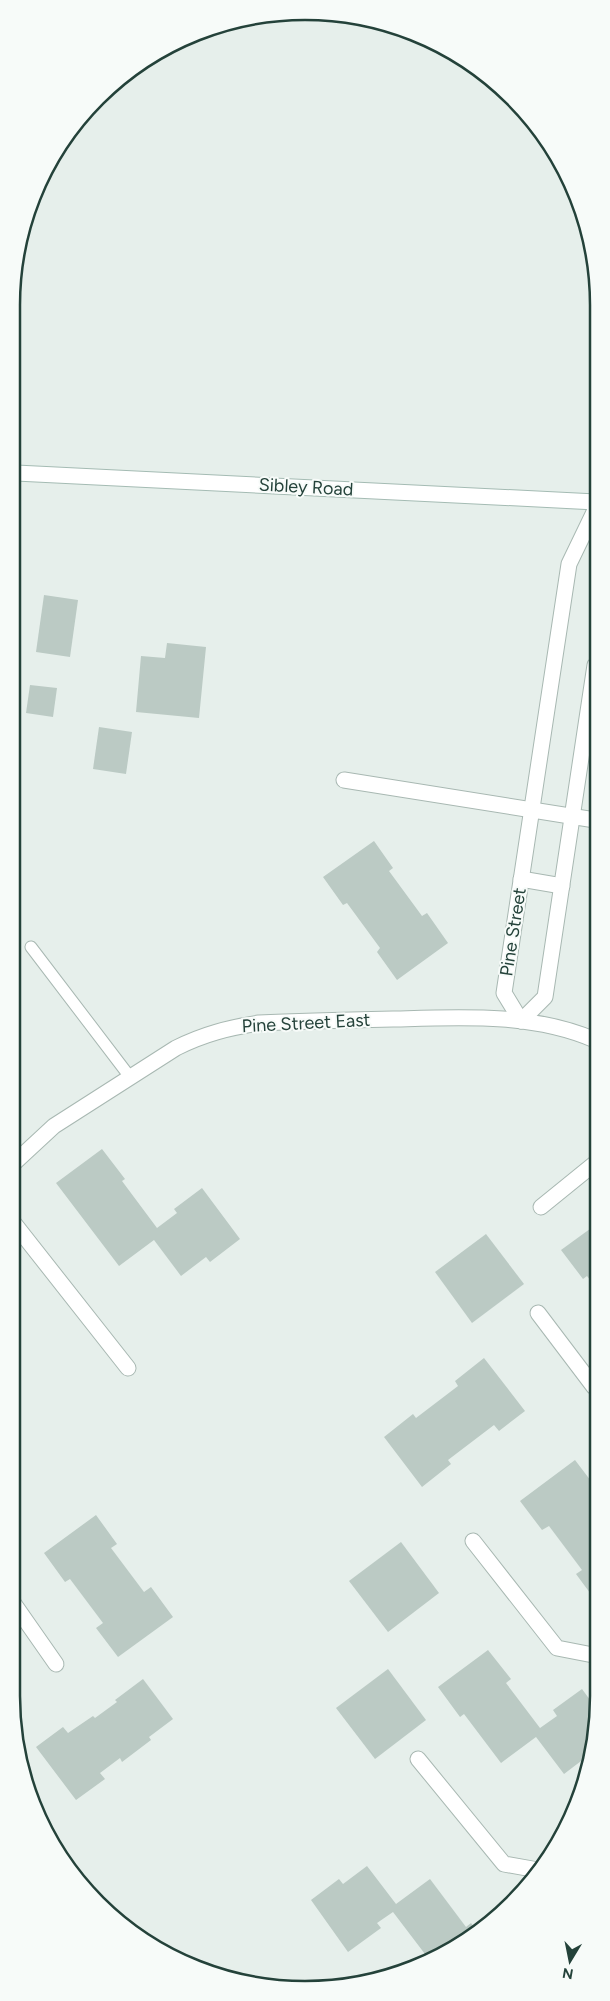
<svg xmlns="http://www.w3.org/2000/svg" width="610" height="2001" font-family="Figtree,sans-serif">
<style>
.building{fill:#bbcac4}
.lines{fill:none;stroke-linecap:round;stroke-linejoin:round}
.service-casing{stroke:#a8b8b2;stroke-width:13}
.minor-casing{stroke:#a8b8b2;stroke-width:17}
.secondary-casing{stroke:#a4bbb3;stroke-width:17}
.service{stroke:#fff;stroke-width:11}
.minor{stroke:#fff;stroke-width:15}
.secondary{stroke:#fff;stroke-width:15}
.labels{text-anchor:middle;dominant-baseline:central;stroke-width:4;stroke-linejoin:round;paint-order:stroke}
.street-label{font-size:18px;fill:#24423a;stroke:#f7fbf9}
.rim{fill:none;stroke:#24423a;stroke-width:2.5}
</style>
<rect width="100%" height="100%" fill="#e6efeb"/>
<!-- building -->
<g class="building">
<path d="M44 595 78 600 70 657 36 652Z"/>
<path d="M167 643 206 647 199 718 136 712 141 656 165 658Z"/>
<path d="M30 685 57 688 53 717 26 713Z"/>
<path d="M99 727 132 732 126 774 93 769Z"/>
<path d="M374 841 393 868 389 871 422 916 427 913 448 943 397 980 377 952 380 948 347 903 343 905 323 877Z"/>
<path d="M102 1149 125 1179 122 1181 157 1228 177 1213 174 1209 202 1188 240 1239 210 1262 206 1257 181 1276 154 1240 119 1266 56 1183Z"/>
<path d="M594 1226V1285L587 1276 583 1279 561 1250Z"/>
<path d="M486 1234 524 1284 472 1323 435 1272Z"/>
<path d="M484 1358 525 1411 499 1431 494 1425 448 1460 451 1464 422 1487 384 1437 413 1414 416 1418 458 1386 455 1381Z"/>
<path d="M575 1460 594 1485V1492L590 1495 594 1500 593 1597 576 1574 582 1570 549 1526 542 1530 520 1501Z"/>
<path d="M96 1515 117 1544 111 1548 144 1592 151 1587 173 1617 118 1657 96 1628 103 1623 70 1579 65 1582 44 1553Z"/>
<path d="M401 1542 439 1593 388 1632 349 1581Z"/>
<path d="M488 1650 511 1679 506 1683 540 1728 557 1716 553 1710 582 1689 593 1704V1754L591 1758 589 1755 564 1774 536 1737 501 1763 464 1714 460 1717 438 1687Z"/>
<path d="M388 1669 426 1720 375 1759 336 1708Z"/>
<path d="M143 1679 173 1719 149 1737 151 1740 122 1762 120 1758 100 1773 105 1779 76 1800 36 1747 63 1727 68 1733 93 1716 95 1718 117 1702 115 1700Z"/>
<path d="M367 1866 396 1904 430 1879 466 1927 471 1923 477 1931 468 1940 428 1958 393 1912 377 1923 381 1928 348 1952 311 1900 339 1879 343 1884Z"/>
</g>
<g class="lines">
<defs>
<path id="service" d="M31 947 130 1077"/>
<g id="minor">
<path d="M344 780 595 820"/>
<path d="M521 879 562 886"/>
<path d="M521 1021 504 993 569 564 596 508"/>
<path d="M521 1021 545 997 595 665"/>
<path d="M13 1164 54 1126 176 1048C204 1034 228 1028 259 1023 305 1021 351 1020 396 1019 462 1017 533 1013 595 1040"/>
<path d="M541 1207 594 1164"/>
<path d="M13 1222 128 1368"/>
<path d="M538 1313 594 1387"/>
<path d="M473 1541 557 1648 593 1655"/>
<path d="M12 1601 56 1664"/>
<path d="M418 1759 504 1864 538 1870"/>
</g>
<path id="secondary" d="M16 473 596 502"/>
</defs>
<!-- service casing -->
<use href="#service" class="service-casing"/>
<!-- minor casing -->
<use href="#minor" class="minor-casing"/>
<!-- secondary casing -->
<use href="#secondary" class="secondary-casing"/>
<!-- service -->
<use href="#service" class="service"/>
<!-- minor -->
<use href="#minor" class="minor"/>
<!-- secondary -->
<use href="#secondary" class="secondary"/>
</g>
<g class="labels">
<!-- street labels -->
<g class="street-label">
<text transform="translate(306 487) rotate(3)">Sibley Road</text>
<text transform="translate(513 932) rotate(-81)">Pine Street</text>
<text transform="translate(306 1023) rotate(-3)">Pine Street East</text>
</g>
</g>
<!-- crop -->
<path d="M0 0H610V2001H0ZM305 20H305A285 285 0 0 1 590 305V1696A285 285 0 0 1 305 1981H305A285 285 0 0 1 20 1696V305A285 285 0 0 1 305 20Z" fill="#f7fbf9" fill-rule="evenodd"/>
<path class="rim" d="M305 20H305A285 285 0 0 1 590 305V1696A285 285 0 0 1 305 1981H305A285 285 0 0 1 20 1696V305A285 285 0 0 1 305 20Z"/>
<!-- north arrow -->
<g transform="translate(570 1961) rotate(190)" stroke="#f7fbf9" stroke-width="4" paint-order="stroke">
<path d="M0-4L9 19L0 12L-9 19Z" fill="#24423a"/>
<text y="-8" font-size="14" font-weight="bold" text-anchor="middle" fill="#24423a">N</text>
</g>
</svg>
